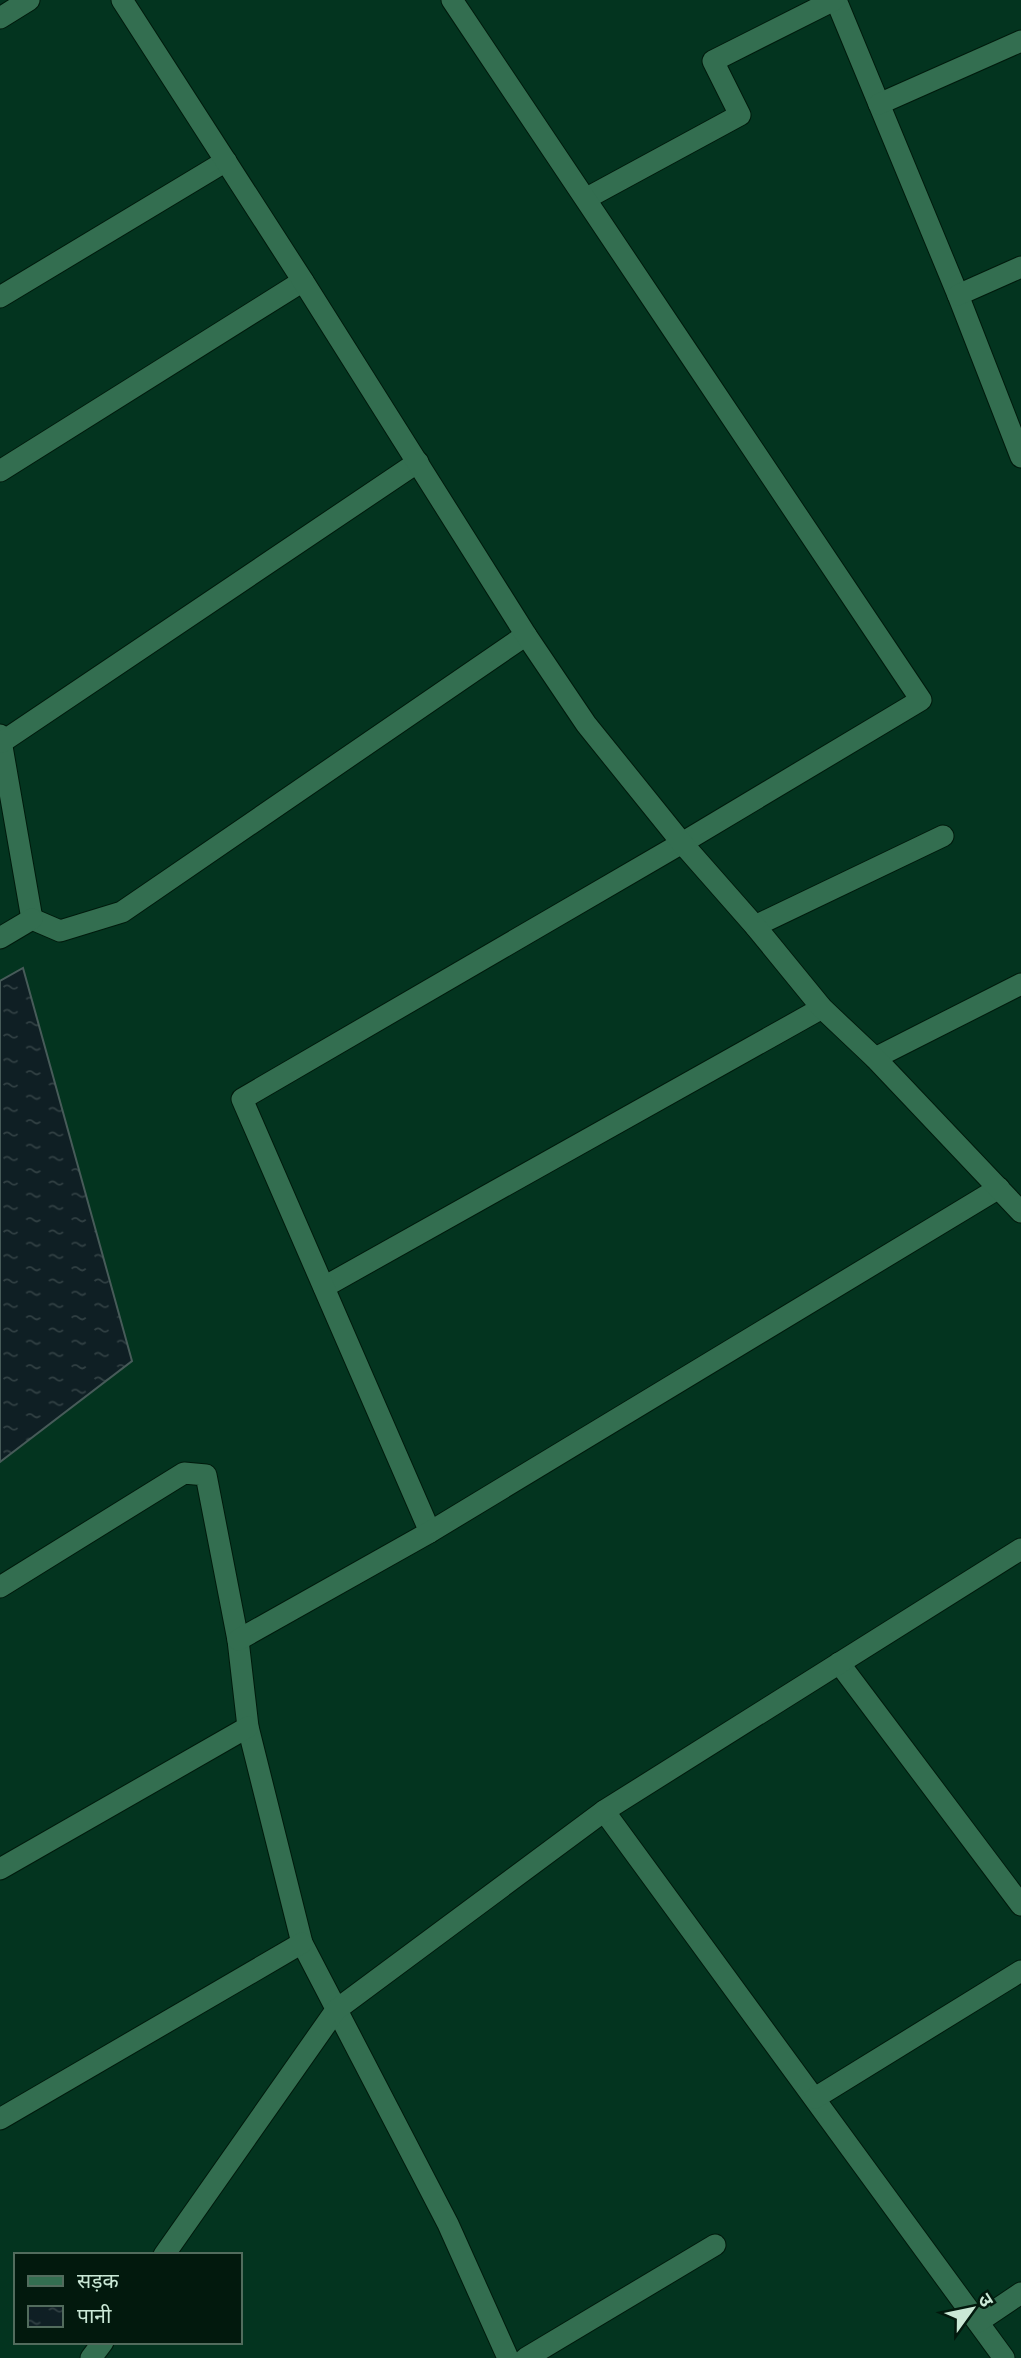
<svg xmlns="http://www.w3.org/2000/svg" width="1021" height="2358" font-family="Cabin,'Noto Sans Devanagari',sans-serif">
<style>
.water{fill:url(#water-ripples);stroke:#475b59;stroke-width:2}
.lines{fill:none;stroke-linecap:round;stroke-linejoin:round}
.minor-casing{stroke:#001a0c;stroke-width:23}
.tertiary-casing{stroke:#001a0c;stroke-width:23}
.minor{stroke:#336e50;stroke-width:21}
.tertiary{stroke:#336e50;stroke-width:21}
</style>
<defs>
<pattern id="water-ripples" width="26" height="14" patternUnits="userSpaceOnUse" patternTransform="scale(1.75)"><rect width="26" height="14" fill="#0f1f24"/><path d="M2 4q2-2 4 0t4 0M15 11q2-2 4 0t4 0" fill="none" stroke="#314043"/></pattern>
</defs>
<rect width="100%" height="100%" fill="#03341f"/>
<!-- water -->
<path class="water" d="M23 968 132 1361 0 1462V981Z"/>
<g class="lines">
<defs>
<g id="minor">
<path d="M836 0 958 295 1021 457"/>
<path d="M0 18 29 0"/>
<path d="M879 104 1021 41"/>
<path d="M587 198 740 115 713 61 834 0"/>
<path d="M958 295 1021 267"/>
<path d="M0 297 226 161"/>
<path d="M0 471 303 281"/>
<path d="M0 735 32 919"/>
<path d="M2 742 418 462"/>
<path d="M32 919 60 931 122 912 526 635"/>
<path d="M755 926 943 836"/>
<path d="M0 938 32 919"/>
<path d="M875 1058 1021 984"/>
<path d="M324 1287 822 1008"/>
<path d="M430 1532 242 1099 682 843 921 700C763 468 610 232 452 0"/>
<path d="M0 1587 184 1473 206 1475 238 1640 248 1727 302 1943 448 2224 508 2358"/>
<path d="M238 1640 430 1532 999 1188"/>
<path d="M839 1663 1021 1905"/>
<path d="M604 1811 1004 2358"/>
<path d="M0 1869 248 1727"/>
<path d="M815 2098 1021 1971"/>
<path d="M0 2119 302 1943"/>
<path d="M164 2255 336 2010 604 1811 1021 1549"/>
<path d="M978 2322 1021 2293"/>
<path d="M91 2358 103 2342"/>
<path d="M526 2358 715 2245"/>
</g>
<path id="tertiary" d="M122 0 303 281 526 635 586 724 682 843 755 926 822 1008 875 1058 1021 1212"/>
</defs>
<!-- minor casing -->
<use href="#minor" class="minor-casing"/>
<!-- tertiary casing -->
<use href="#tertiary" class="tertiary-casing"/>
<!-- minor -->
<use href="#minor" class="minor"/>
<!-- tertiary -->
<use href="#tertiary" class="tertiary"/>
</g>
<!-- legend -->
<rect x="14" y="2253" width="228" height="91" fill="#02190d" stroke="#526c5d" stroke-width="2"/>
<rect x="28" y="2276" width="35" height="10" fill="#336e50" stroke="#526c5d" stroke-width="2"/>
<text x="77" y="2288" font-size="21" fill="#cae8d6">सड़क</text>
<rect x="28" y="2306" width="35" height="21" fill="url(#water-ripples)" stroke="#526c5d" stroke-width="2"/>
<text x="77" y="2323" font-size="21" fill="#cae8d6">पानी</text>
<!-- north arrow -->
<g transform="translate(972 2309) rotate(57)" stroke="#02190d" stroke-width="5" paint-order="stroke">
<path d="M0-5L12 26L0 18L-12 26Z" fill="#cae8d6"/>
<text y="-10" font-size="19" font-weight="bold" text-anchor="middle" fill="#cae8d6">उ</text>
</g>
</svg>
